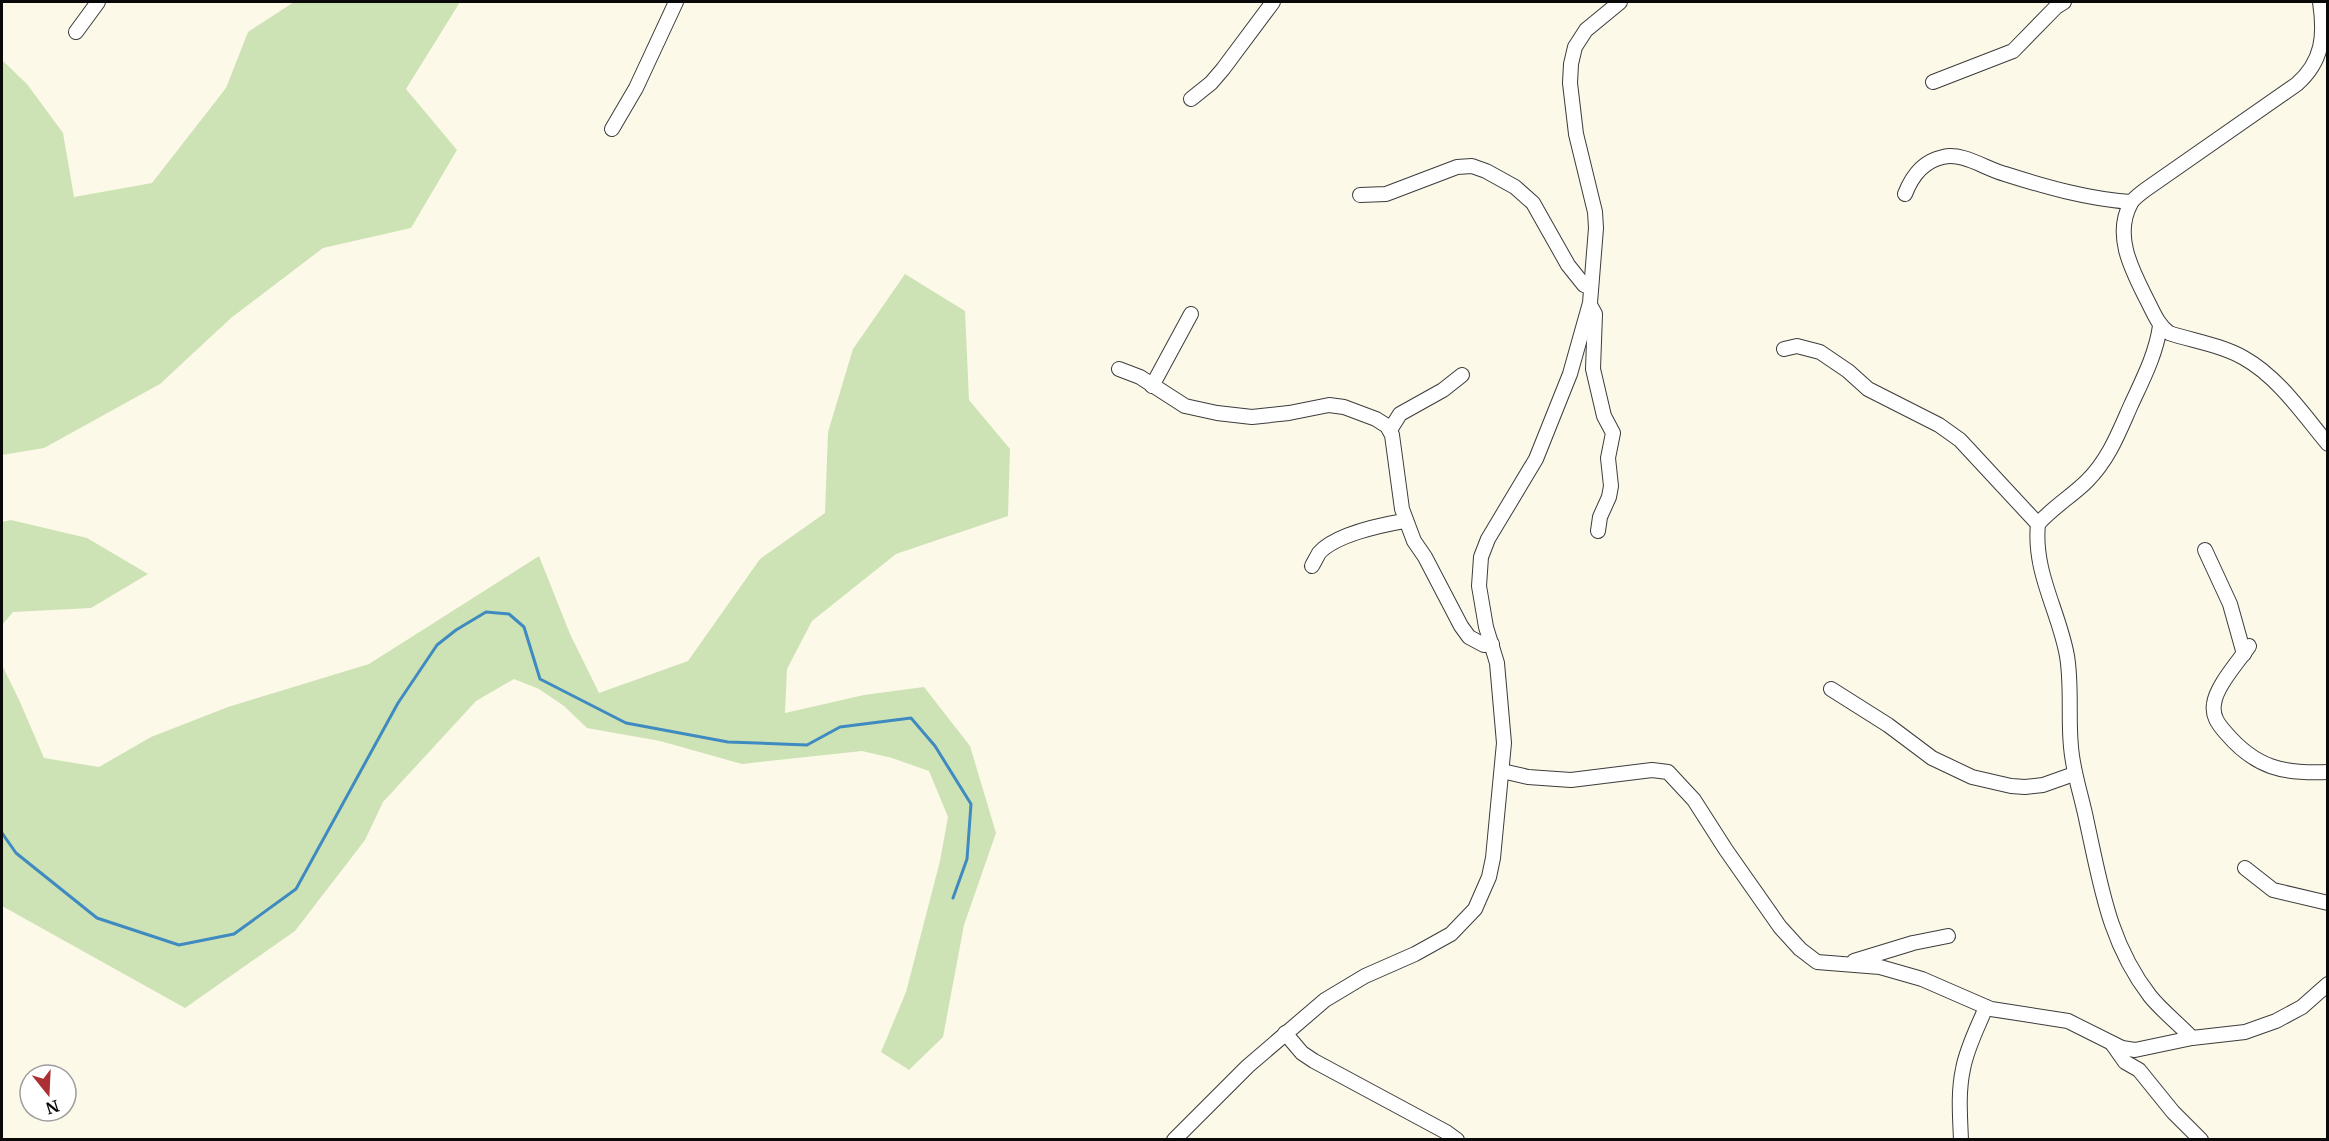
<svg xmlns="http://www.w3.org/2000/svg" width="2329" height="1141" font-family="Merriweather,serif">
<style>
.green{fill:#cde3b6}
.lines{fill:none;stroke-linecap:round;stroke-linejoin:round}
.stream{stroke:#3f8ac0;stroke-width:3}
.minor-casing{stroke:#3c3c3c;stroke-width:16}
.minor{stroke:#fff;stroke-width:14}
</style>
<rect width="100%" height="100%" fill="#fdf9e8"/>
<!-- green -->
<g class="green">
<path d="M294 2H460L406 89 457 150 411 228 323 248 231 318 160 384 44 448 2 455V60L27 84 63 133 74 197 152 183 226 88 248 32Z"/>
<path d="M905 274 965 311 969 400 1010 449 1008 516 896 554 812 621 787 669 785 713 864 695 924 687 970 746 996 833 964 925 943 1037 909 1070 881 1052 906 992 940 861 948 817 929 771 892 758 862 751 742 764 660 741 587 728 564 706 539 689 514 679 476 701 383 802 365 840 295 931 185 1008 2 906V665L20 702 44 758 99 767 151 737 228 707 369 664 539 556 570 634 599 693 688 661 760 559 825 513 828 432 853 349Z"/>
<path d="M11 520 87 538 148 574 91 608 13 612 2 625V522Z"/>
</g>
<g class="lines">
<!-- stream -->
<path class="stream" d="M2 833 16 853 97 918 179 945 234 934 296 889 398 703 437 645 456 630 486 612 509 614 524 627 540 679 626 723 728 742 807 745 840 727 911 718 935 746 971 804 967 859 953 898"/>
<defs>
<g id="minor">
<path d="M2320 2C2325 35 2323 61 2297 84L2145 190C2140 194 2134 198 2131 203 2113 235 2132 270 2146 298 2153 311 2157 324 2169 333 2193 341 2221 345 2244 358 2278 377 2303 414 2328 444"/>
<path d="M76 32 98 2"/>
<path d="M1933 82 2013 51 2056 7 2064 2"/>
<path d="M1191 99 1211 83 1223 69 1273 2"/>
<path d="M612 129 636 88 676 2"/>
<path d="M1905 194C1912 176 1923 161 1943 157 1963 152 1986 169 2005 174 2046 187 2088 199 2131 202"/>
<path d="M1360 195 1386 194 1457 167 1472 166 1486 171 1515 187 1533 203 1568 265 1584 285 1590 287"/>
<path d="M1590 305 1595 314 1593 369 1604 416 1613 433 1608 458 1611 486 1609 497 1600 517 1598 531"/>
<path d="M2160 326C2156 354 2143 379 2131 405 2119 432 2109 459 2087 481 2072 496 2053 507 2038 524 2033 572 2059 611 2067 656 2072 686 2068 717 2071 747 2073 773 2082 797 2087 823 2101 886 2109 943 2150 996 2162 1011 2179 1024 2192 1038"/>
<path d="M1784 349 1797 346 1820 352 1848 371 1868 389 1939 425 1960 440 2038 524"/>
<path d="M1119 369 1140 377 1185 406 1217 413 1252 417 1289 413 1329 405 1344 407 1376 419 1387 426 1392 435 1402 509 1414 541 1425 557 1461 626 1469 637 1484 645 1492 644"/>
<path d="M1152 386 1191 314"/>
<path d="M1390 430 1400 414 1443 390 1462 375"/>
<path d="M2205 550 2230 604 2244 654"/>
<path d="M1312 566C1314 562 1317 557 1319 553 1335 535 1381 525 1404 521"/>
<path d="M2249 646C2239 661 2216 686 2214 704 2212 716 2218 724 2226 733 2256 768 2283 774 2328 772"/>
<path d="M1831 689 1888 725 1932 758 1972 777 2011 786 2025 787 2043 785 2074 774"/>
<path d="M1502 771 1528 777 1571 780 1652 770 1668 772 1694 800 1726 850 1780 927 1800 949 1817 962 1880 967 1922 979 1991 1009 2068 1021 2122 1048 2135 1050 2192 1038 2245 1032 2276 1021 2302 1007 2328 984"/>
<path d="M2245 868 2273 890 2328 903"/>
<path d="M1854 961 1913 943 1948 936"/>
<path d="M1285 1033 1302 1053 1314 1061 1446 1132 1457 1140"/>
<path d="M2113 1045 2125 1062 2139 1070 2173 1112 2201 1140"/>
<path d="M1174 1140 1248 1066 1325 1000 1365 976 1415 954 1451 934 1475 909 1489 877 1493 858 1504 743 1497 663 1486 627 1479 586 1481 557 1488 539 1536 459 1570 374 1590 303 1596 228 1595 212 1576 134 1570 83 1571 64 1575 47 1586 30 1620 2"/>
<path d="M1961 1140C1960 1116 1958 1092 1963 1069 1967 1047 1978 1027 1986 1007"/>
</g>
</defs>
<!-- minor casing -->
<use href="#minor" class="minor-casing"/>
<!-- minor -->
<use href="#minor" class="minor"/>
</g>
<!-- border -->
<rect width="2329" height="1141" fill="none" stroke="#090909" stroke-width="6"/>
<!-- north arrow -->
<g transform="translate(48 1093) rotate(162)"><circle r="28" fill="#ffffff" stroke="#9d9d9d" stroke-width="1.5"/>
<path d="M0-4.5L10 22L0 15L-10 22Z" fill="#ac2f33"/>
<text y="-9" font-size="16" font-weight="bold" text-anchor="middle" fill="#090909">N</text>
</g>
</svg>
